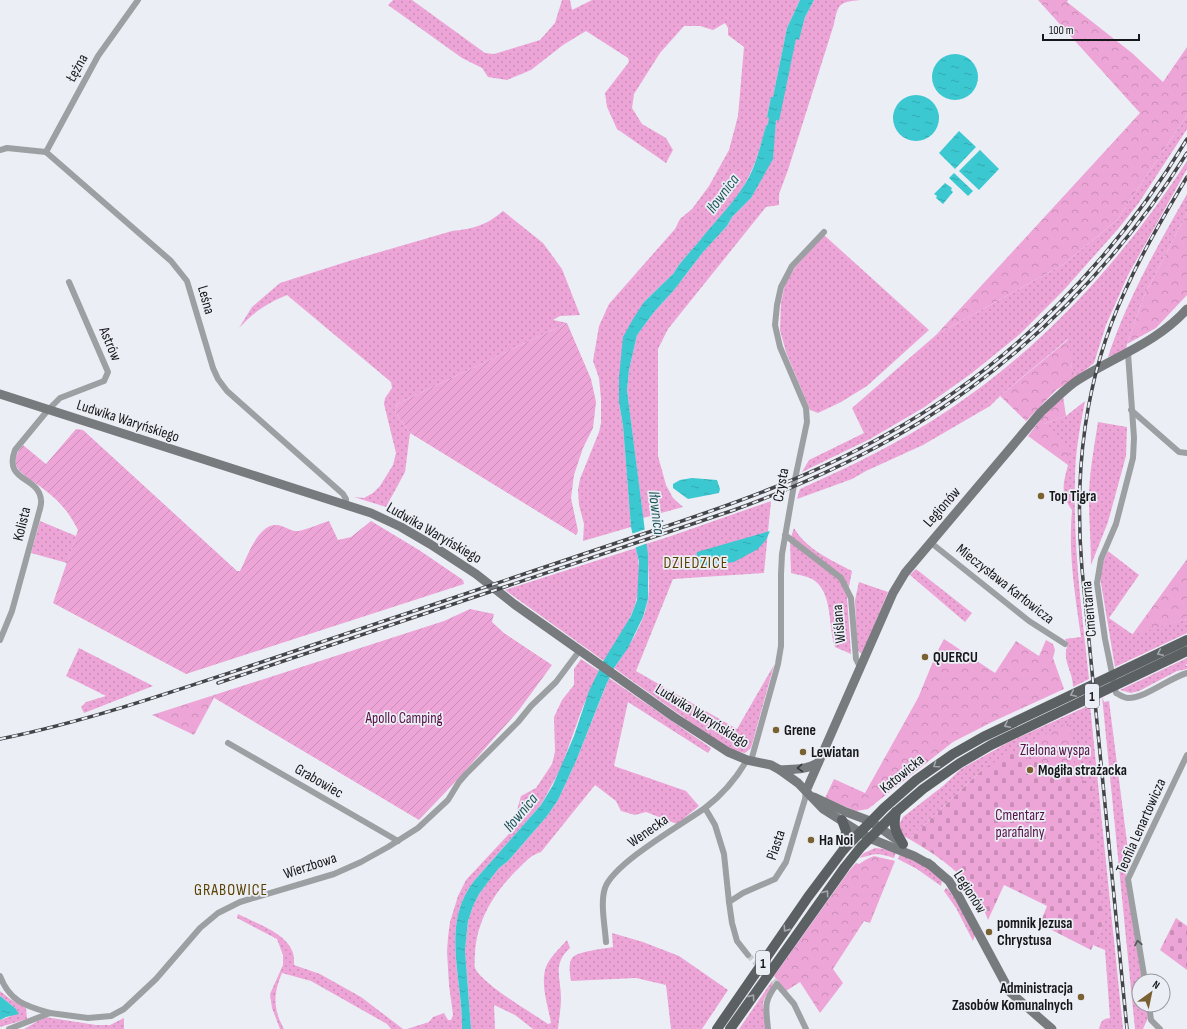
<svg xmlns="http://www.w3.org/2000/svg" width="1187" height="1029" font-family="'Sofia Sans Condensed',sans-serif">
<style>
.grass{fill:url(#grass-dots)}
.forest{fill:url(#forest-crowns)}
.cemetery{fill:url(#cemetery-stones)}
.garden{fill:url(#garden-furrows)}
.water{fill:url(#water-ripples)}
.pier{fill:#eceef5}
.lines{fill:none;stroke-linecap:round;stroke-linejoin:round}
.street-tunnel{stroke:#ccced4;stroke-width:6;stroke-dasharray:6 3;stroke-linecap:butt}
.street{stroke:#9da0a2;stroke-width:6}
.secondary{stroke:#777b7d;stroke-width:9}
.primary{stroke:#5b6063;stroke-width:10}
.rail-casing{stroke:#434549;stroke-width:3.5}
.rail{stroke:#eceef5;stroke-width:2;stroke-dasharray:6;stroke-linecap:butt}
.oneway{stroke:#a4a7ac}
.oneway2{stroke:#383a3d}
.oneway3{stroke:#535557}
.poi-dot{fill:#7a6132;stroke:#eceef5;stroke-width:1.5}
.labels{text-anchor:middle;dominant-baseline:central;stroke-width:3.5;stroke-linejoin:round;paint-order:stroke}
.shield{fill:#eceef5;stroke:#56585c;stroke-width:1}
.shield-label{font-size:14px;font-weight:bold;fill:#16171a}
.street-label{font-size:15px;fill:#16171a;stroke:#eceef5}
.poi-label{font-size:15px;font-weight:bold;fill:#16171a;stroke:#eceef5;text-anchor:start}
.park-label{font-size:15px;fill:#551146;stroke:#eceef5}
.water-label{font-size:16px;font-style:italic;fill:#1d565a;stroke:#eceef5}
.neighbourhood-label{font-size:16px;letter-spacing:1px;fill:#5a4000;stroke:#eceef5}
</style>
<defs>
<pattern id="grass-dots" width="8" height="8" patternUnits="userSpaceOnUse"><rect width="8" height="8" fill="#eca5d6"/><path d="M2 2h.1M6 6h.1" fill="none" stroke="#ca8db7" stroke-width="1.8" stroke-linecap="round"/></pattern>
<pattern id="forest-crowns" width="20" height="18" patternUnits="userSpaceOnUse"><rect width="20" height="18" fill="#eca5d6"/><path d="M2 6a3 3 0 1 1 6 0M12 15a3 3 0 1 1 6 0" fill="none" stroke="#ca8db7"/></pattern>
<pattern id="cemetery-stones" width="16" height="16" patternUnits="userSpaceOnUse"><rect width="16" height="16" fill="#eca5d6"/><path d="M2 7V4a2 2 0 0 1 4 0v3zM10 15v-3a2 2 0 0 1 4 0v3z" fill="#ca8db7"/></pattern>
<pattern id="garden-furrows" width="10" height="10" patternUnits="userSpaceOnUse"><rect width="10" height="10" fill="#eca5d6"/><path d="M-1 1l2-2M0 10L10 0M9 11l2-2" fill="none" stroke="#ca8db7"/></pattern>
<pattern id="water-ripples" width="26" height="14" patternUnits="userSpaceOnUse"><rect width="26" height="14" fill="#3bc8d0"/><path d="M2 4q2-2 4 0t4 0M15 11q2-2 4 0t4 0" fill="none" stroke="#33abb2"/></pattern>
</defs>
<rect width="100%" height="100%" fill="#eceef5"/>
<!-- grass -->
<g class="grass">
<path d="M393 0H412L485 53 494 54 540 40 555 23 562 0H570L572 10 592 0H800L787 28 773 97H771L767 117 770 118 768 124 766 126C761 145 756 164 746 182 735 203 716 221 701 239 694 248 677 265 674 273L644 302 619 378V402L623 426 631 527 583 541 584 524 579 505 578 490 580 479 599 432 601 423V399L599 378 593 361 599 326 609 304 675 229 680 219 692 209 709 186 729 150 738 116 744 47 728 35V28L725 23 713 30 700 26H684L660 53 634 94 632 108 642 124 666 138 673 150 666 163 617 129 607 107 605 93 629 62 628 58 586 31 563 45 531 70 507 80 488 77 482 68 462 58 388 5Z"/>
<path d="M814 0H860C839 2 838 4 834 24L788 170 779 194V205L766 207 668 329 658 349V456L666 485 673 498 683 507 643 518 627 390 629 370 637 335 654 312 674 290 703 252 727 226 732 217 751 198 772 159 776 120H778L796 38 799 39 805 17Z"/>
<path d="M1187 115V129L1138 204 1118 229 1063 291 1020 334 972 373 923 408 870 439 802 472 809 460 864 433 852 408 936 335 1064 264 1117 220Z"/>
<path d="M1187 161V169L1128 275 1106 325 1094 363 1077 377 1072 369 1068 339 1000 396 990 406 923 445 866 471 852 479 797 499 800 489C851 466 901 442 947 411 1044 347 1124 258 1187 161Z"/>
<path d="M1187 194V213L1144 296 1127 344 1126 350 1108 357C1127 299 1157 247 1187 194Z"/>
<path d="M503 211 543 243 562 269 580 315 560 316 553 320 567 323 397 404 395 412 410 433 405 472 386 507 354 497 364 498 373 493 380 486 393 465 396 453 384 404 385 398 392 388 391 382 287 295C266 304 255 311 239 328L252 307 280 283 349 261 452 231C473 229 487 225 503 211Z"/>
<path d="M824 235 929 330 867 386 841 402 818 413 810 410 786 352 780 330 781 303 785 284 796 266Z"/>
<path d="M1085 401C1080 427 1075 453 1075 480 1073 546 1082 613 1089 679L1073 687C1073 670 1061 661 1068 644L1065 639 1081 637C1075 594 1068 554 1072 510 1060 494 1063 484 1068 465L1044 424 1066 416Z"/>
<path d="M1098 422 1127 427 1126 456 1108 522 1091 565C1091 543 1089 521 1089 499 1089 474 1094 448 1098 422Z"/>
<path d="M771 501 764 573 673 579 636 671 737 729 774 665 751 748 745 753 734 751 714 739 614 668C628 648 644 624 648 599 650 583 648 560 646 544L671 536Z"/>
<path d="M40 521 76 536 67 563 31 553Z"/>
<path d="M794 528C806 549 831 560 852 571L847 597 851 654 835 647C828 627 833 595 815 581 809 576 798 575 791 573L790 540Z"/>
<path d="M636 548C641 569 641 594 631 615 624 631 613 646 604 661L505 590Z"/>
<path d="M1108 551 1139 575 1109 618 1132 634 1187 619V633L1115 667 1100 577 1103 562Z"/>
<path d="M916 569 972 613 965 622 910 575Z"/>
<path d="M859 582 888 592 862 654 859 652 857 648 855 600Z"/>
<path d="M79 648 153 686 84 713 81 707 86 702 106 696 66 676Z"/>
<path d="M1187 658V664L1185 665 1187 666V669L1177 671 1139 691 1131 693 1120 690Z"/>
<path d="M581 659 599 671 582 709 561 768 541 805 474 881C440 926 463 979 462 1029H407L429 1022 433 1017 444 1013 448 1020H451L453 1015 449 985 447 952 448 937 450 922 458 896 466 880 522 820 516 814 521 796 536 788 552 764 555 752 554 717 562 700 574 685V669Z"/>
<path d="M609 678 711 748 708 753 628 702 614 766 686 791 699 806 677 824 646 812 635 815 621 811 616 801 595 785 541 852C531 855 526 861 519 868 495 891 477 919 475 953 475 957 474 964 475 968 482 984 532 1013 548 1024L551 1023C548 1005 540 984 546 967 549 958 561 947 567 940L570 948C552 964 561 978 561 998 561 1008 559 1019 558 1029H533L515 1015 494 1005 495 1029H471L465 950 468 921 473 906 479 894 488 882 499 868 508 861 528 838 547 816 558 800 576 761Z"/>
<path d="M1102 696 1104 702 1109 701 1130 866 1126 875 1142 981H1139V1005H1146L1148 1018 1143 1029H1135Z"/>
<path d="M1090 705 1123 1029H1099C1101 1021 1102 1019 1110 1018L1105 950 1093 945 1103 923 982 770 909 839C898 834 897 827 903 817L943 786 961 769 1009 742Z"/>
<path d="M875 848 885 849 896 852 894 858C875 852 877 854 859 858L864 853Z"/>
<path d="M900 854 928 868 942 880 941 886 917 869 898 859Z"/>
<path d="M946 888 948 889 957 902 975 935 973 941 956 908 944 891Z"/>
<path d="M238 914C255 923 287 933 293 953 294 956 294 961 294 965L320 974 361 997 403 1029H391L387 1024 311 981 282 973C273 994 273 1009 284 1029H280L272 1008 270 994 283 965V955L277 939 237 918Z"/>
<path d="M612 933 643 942 679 956 728 990 702 1029H671L666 985 636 978 571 981C570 974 568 964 572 958 578 951 603 949 613 947Z"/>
<path d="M772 981 774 984 765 997 763 1003 766 1029H739Z"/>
<path d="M0 991 10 999 26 1008 27 1019 0 1027V1020L11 1016 15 1008 0 996Z"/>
<path d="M45 1017 96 1025H110L124 1018V1029H24Z"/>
</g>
<!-- forest -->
<g class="forest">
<path d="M1038 0H1068L1067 2 1132 53 1163 82 1187 47V115L1117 220 1064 264 936 335 1140 113Z"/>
<path d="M1187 213V295L1156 328 1127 344 1144 296Z"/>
<path d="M1069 339 1072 369 1077 377 1056 390 1026 421 1000 396Z"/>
<path d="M1063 396 1066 416 1044 424 1053 430 1070 448 1068 465 1028 436 1044 415Z"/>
<path d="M1187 559V619L1132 635Z"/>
<path d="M944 639 995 673 1016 641 1039 656 1046 640 1053 644 1055 650 1053 658 1064 689 992 722 953 742 868 809 856 811 825 798 834 779 865 793 918 698 937 652Z"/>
<path d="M211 696 214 698 194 735 152 715Z"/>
<path d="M1069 723 1077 783 1016 748Z"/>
<path d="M874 856 895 861 870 923 864 921 833 969 843 983 820 1013 800 982 786 991 774 976 849 871 856 863 859 864 867 859Z"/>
</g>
<!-- cemetery -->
<g class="cemetery">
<path d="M1011 752 1092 784 1103 923 1091 950 1040 924 1047 906 1004 885 988 920C985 913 983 906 979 900 964 873 935 854 909 839L982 770Z"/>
<path d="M1176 918 1187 926V970L1160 950Z"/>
</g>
<!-- garden -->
<g class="garden">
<path d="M567 323 591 379 596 402 593 428 583 448 574 475 571 498 578 531 576 535 410 433 395 412 397 404Z"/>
<path d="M76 429 83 430 237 571H240C247 558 257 526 275 525 283 524 290 532 299 531 308 529 319 524 329 521L338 540 351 537 371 521 419 550 463 580 464 584 186 674 53 603 78 530C68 510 58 500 41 487 33 481 22 476 17 467 13 459 18 451 23 445L46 464Z"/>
<path d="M470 609 494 614 492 622 504 633 552 665 519 710 457 780 419 820 211 696 444 621Z"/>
</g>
<!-- water -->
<g class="water">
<path d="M800 0H814L805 17 799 40 796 39 779 121 776 120 773 159 751 198 732 217 727 226 703 252 674 290 654 312 637 335 629 370 627 390 648 555V599L643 617 628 648 614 668 606 685 576 761 558 800 547 816 528 838 508 861 499 868 488 882 479 894 473 906 468 921 465 950 471 1029H462C463 979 440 925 474 881L541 805 553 785 574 736 589 691 604 660 631 616 637 600 639 562 631 527 623 426 619 402V378L621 357 623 337 633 319 644 302 674 273C677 265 694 248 701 239 715 221 733 204 745 184 756 167 760 146 766 126L768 124 769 118 767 117 771 97H773L787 28Z"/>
<circle cx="955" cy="77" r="23"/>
<circle cx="916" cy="118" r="23"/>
<path d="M959 131 976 147 955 169 939 153Z"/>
<path d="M980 150 999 169 979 190 959 171Z"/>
<path d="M954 173 973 191 968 196 949 178Z"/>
<path d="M945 183 952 188 951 190 953 192 943 204 936 198 937 196 934 194Z"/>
<path d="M692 478 717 480 720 489 719 493 688 499 673 488V484L680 480Z"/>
<path d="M770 531 766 540 758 549 734 562 696 567 697 552Z"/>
<path d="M0 996 15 1008 19 1014 6 1017 0 1020Z"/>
</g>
<!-- pier -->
<path class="pier" d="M646 529 648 543 634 548 631 534Z"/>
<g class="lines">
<!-- street-tunnel -->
<path class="street-tunnel" d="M748 955 777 984"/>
<!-- street -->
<g class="street">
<path d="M0 150 7 148 46 152 171 261 187 281 213 368 218 379 227 391 343 494 346 499V505"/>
<path d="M46 152 98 56 138 0"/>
<path d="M1128 353 1134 438 1133 458 1116 524 1101 559 1097 583 1105 639 1116 693C1120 695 1124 698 1128 698 1146 698 1169 678 1187 673"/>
<path d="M1131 410 1179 452 1187 453"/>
<path d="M785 535 841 578 851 598 856 659 860 667"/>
<path d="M930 542 1029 621 1065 644"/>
<path d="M0 640 12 611 38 516C39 511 42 505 41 500 39 476 3 482 15 450L48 410 60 398 104 381 108 372 69 282"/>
<path d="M228 743 398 841"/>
<path d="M751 761 778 664 781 646V574L782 554 795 479 807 422 806 408 780 347 775 325 777 305 781 287 792 266 824 232"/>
<path d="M705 808 715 825 724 854 729 902 732 923 737 941 748 955"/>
<path d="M729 902 743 893 775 879 786 862 805 799 806 791"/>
<path d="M606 942C605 926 600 903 605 888 614 863 681 825 705 808 722 795 736 779 747 760"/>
<path d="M0 976C10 1002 26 1006 50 1013"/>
<path d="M1145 981 1128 879 1187 755"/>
<path d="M1149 1005 1151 1020 1160 1029"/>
<path d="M9 1029 50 1013 88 1018 111 1016 124 1009 156 979 200 928 218 913 240 902 334 874 361 862 388 847 418 828 448 800 459 782 466 774 518 722 531 706 556 682 580 650"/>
<path d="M768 1029C766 1007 763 1002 777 984L794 1004 806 1029"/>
</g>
<!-- secondary -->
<g class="secondary">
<path d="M0 394 346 505 371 513 401 527 430 544 476 574 514 604 674 717 728 752 747 760 771 765 780 770 798 783 823 809 869 838 914 856 932 866"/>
<path d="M780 770C793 769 806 770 818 763"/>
<path d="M806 791 893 593 905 573 1041 412C1052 402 1063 391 1075 382 1113 357 1157 343 1187 309"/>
<path d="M814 797 846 812 870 821 903 844"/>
<path d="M928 863 949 881 959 897 1010 992 1052 1029"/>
</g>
<!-- primary -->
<g class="primary">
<path d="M896 812C893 827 895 831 903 844"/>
<path d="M842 820 846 831 844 849"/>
<path d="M717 1029 808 897 844 849 884 808 916 780 953 754 983 737 1187 640"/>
<path d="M730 1029 845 867 861 847 896 812 923 789 960 763 991 745 1187 651"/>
</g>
<defs>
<g id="rail">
<path d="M218 683 734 510C797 487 859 459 917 424 1026 357 1119 262 1187 153"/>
<path d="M0 739C83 722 163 695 244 668 304 648 365 627 426 607 497 583 569 559 640 535 725 507 809 478 887 434 1011 366 1114 260 1187 139"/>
<path d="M1127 1029 1082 569C1074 472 1084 380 1125 291 1143 251 1165 214 1187 177"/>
</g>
</defs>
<!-- rail casing -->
<use href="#rail" class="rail-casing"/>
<!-- rail -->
<use href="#rail" class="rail"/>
</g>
<!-- one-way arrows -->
<defs><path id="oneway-chevron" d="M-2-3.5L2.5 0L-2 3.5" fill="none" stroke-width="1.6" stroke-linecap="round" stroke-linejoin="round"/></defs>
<g class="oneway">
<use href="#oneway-chevron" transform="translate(1160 653) rotate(155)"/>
<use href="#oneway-chevron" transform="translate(1073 694) rotate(155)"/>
<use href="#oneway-chevron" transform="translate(1007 725) rotate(154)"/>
<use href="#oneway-chevron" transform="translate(936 765) rotate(145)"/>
<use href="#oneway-chevron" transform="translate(826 893) rotate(-54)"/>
<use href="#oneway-chevron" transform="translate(786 929) rotate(125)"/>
<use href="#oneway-chevron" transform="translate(752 997) rotate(-55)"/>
</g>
<use class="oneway2" href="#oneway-chevron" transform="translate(800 768) rotate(176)"/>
<use class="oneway3" href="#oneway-chevron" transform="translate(1138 943) rotate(-100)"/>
<!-- markers -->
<g class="poi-dot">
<circle cx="1041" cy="496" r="4"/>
<circle cx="925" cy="657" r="4"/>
<circle cx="776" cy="730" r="4"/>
<circle cx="803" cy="752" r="4"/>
<circle cx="1030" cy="770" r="4"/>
<circle cx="811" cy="840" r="4"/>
<circle cx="989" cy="932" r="4"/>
<circle cx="1081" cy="997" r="4"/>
</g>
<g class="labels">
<!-- shield labels -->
<g class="shield">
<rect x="1085" y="684" width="14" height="24" rx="3"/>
<rect x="756" y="951" width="14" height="24" rx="3"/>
</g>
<g class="shield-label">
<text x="1092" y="696">1</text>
<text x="763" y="963">1</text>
</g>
<!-- street labels -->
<g class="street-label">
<text transform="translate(77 68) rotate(-61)">Łężna</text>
<text transform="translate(206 300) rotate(74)">Leśna</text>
<text transform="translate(110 344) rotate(67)">Astrów</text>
<text transform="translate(128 421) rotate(18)">Ludwika Waryńskiego</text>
<text transform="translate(781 485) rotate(-80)">Czysta</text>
<text transform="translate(942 507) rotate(-49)">Legionów</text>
<text transform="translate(22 524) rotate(-76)">Kolista</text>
<text transform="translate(434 533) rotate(30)">Ludwika Waryńskiego</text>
<text transform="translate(1005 584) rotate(38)">Mieczysława Karłowicza</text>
<text transform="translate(1089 609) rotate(-95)">Cmentarna</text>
<text transform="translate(839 624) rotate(-95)">Wiślana</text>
<text transform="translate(702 716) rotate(32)">Ludwika Waryńskiego</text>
<text transform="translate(902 774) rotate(-39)">Katowicka</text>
<text transform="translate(319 781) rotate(30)">Grabowiec</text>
<text transform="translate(1141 826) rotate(-66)">Teofila Lenartowicza</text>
<text transform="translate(648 831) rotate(-35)">Wenecka</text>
<text transform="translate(776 845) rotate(-71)">Piasta</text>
<text transform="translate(310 866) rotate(-18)">Wierzbowa</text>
<text transform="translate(970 892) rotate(57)">Legionów</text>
</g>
<!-- poi labels -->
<g class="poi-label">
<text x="1049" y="496">Top Tigra</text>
<text x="933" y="657">QUERCU</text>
<text x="784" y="730">Grene</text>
<text x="811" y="752">Lewiatan</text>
<text x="1038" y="770">Mogiła strażacka</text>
<text x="819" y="840">Ha Noi</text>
<text x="997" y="923">pomnik Jezusa<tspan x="997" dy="17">Chrystusa</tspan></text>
<text x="1073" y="988" text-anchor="end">Administracja<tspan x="1073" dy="17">Zasobów Komunalnych</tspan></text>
</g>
<!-- park labels -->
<g class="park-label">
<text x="404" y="718">Apollo Camping</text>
<text x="1055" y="750">Zielona wyspa</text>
<text x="1020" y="815">Cmentarz<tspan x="1020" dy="17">parafialny</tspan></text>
</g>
<!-- water labels -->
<g class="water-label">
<text transform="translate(723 194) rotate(-53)">Iłownica</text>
<text transform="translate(656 513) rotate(83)">Iłownica</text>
<text transform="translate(521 813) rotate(-50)">Iłownica</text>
</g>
<!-- neighbourhood labels -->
<g class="neighbourhood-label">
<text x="696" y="563">DZIEDZICE</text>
<text x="231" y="890">GRABOWICE</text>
</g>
</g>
<!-- north arrow -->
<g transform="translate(1151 993) rotate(33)"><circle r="19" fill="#eceef5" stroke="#96989d"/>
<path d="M0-3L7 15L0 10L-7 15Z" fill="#7a6132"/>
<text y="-6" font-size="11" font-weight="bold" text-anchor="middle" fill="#16171a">N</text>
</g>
<!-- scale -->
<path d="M1043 34v6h96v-6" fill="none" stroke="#16171a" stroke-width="2"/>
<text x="1049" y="34" font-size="12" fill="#16171a" stroke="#eceef5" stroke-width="3" paint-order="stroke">100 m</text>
</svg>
